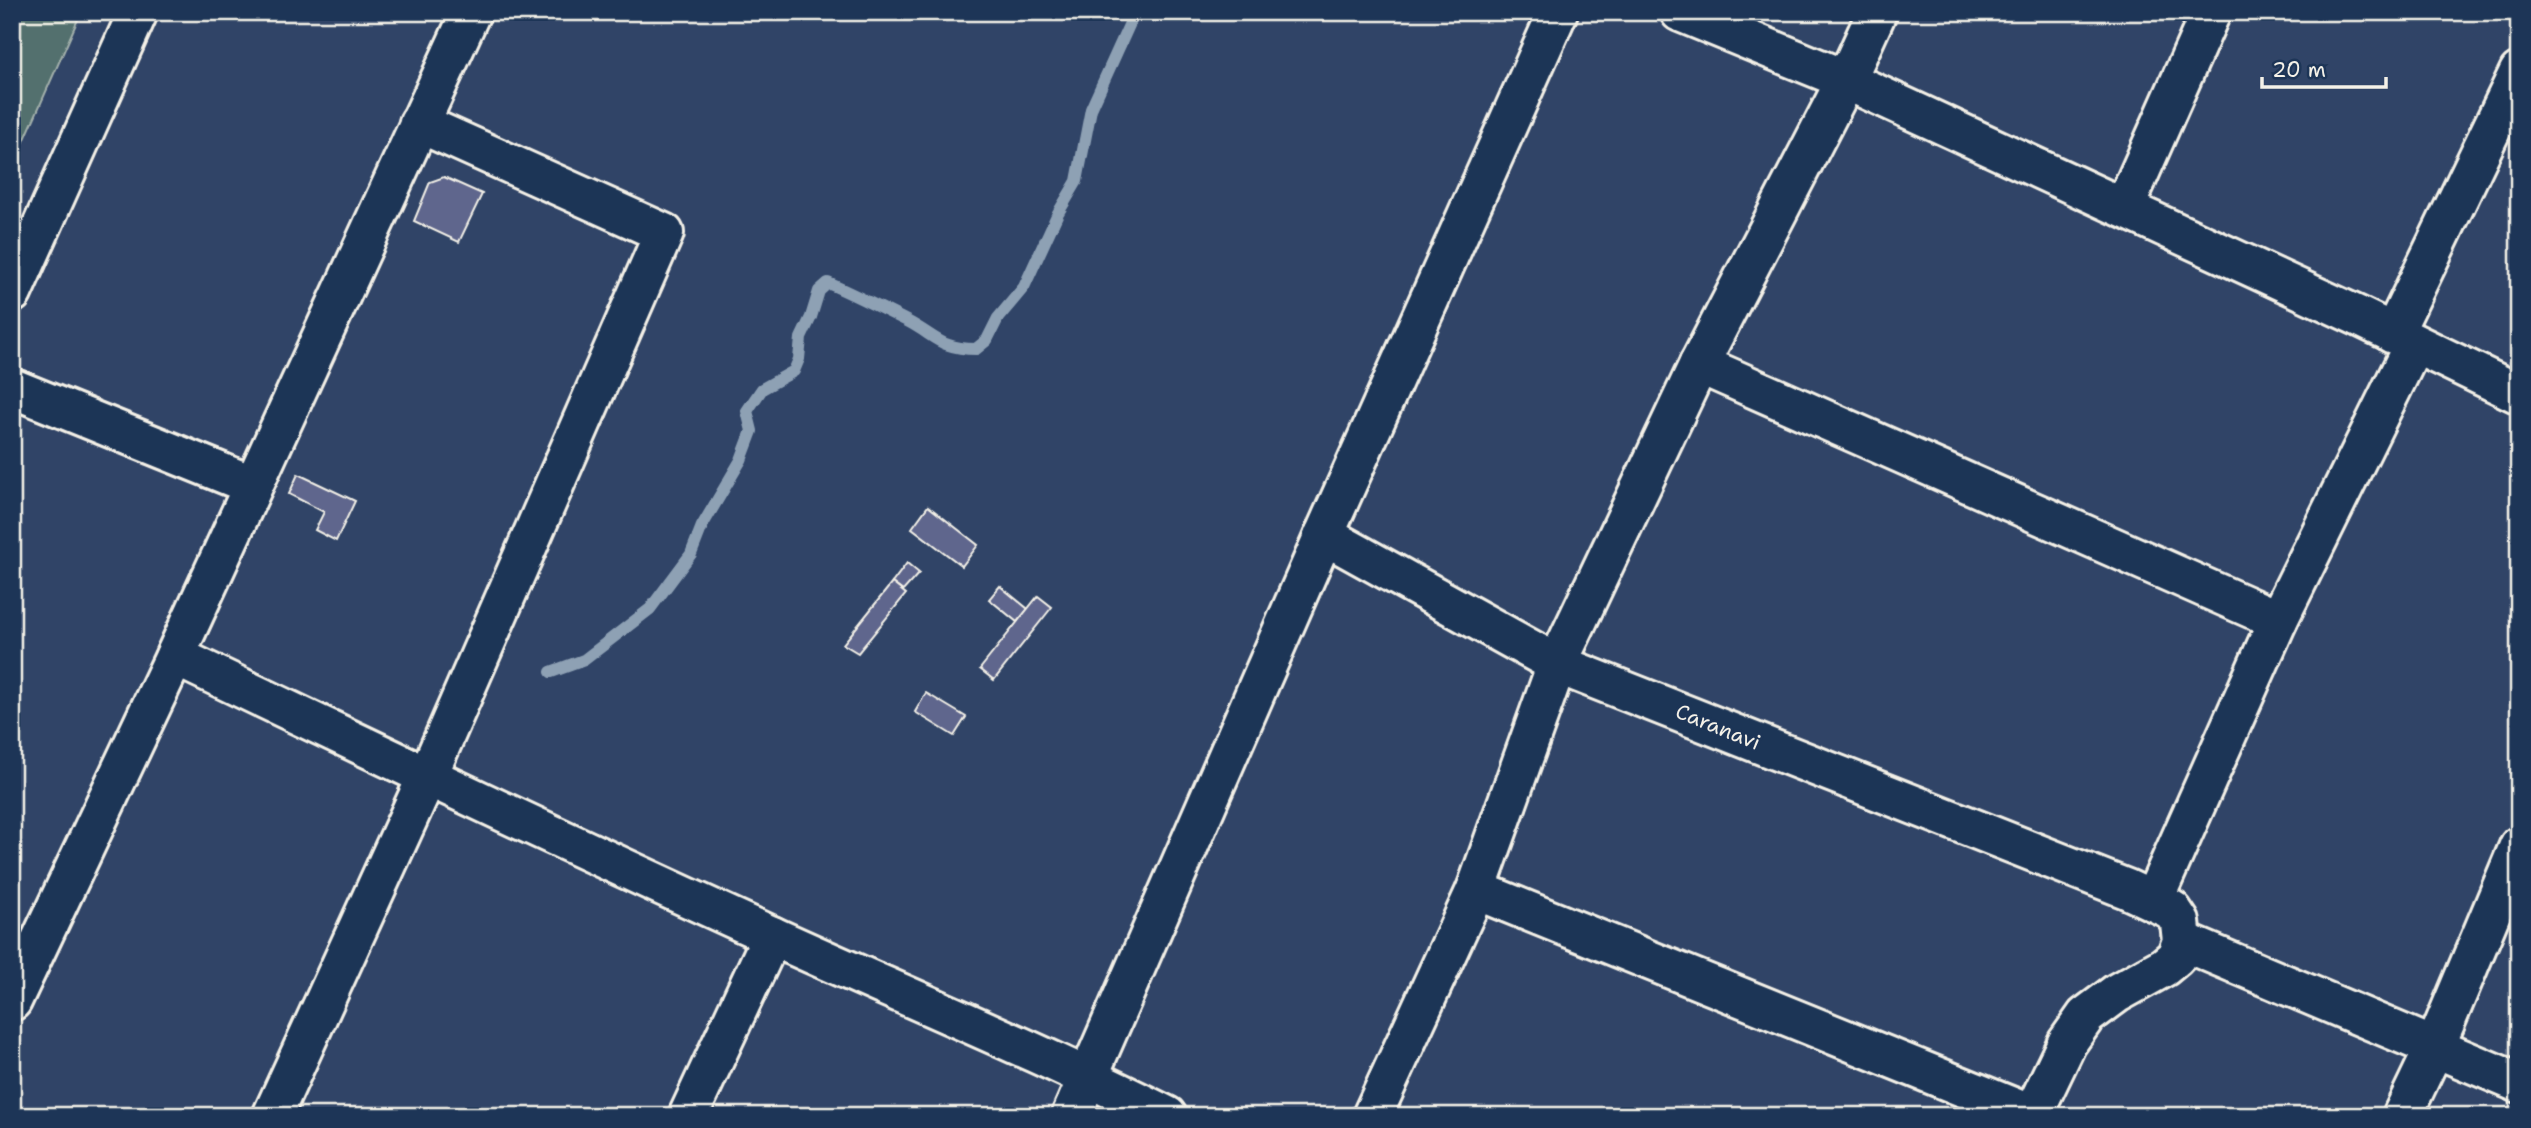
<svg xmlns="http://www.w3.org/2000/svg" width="2531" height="1128" font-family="'Shantell Sans',sans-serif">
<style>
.green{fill:#52706e;stroke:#a3b0ab;stroke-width:2}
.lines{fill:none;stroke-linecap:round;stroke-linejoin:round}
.stream{stroke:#8ea1b4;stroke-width:12}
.building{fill:#5e668d;stroke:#f4f1e8;stroke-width:2}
.minor-casing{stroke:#f4f1e8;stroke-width:44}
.minor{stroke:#1d3557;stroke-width:38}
.labels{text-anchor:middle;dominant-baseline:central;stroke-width:5;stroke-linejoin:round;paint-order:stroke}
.street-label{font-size:21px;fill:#f4f1e8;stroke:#1d3557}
</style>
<rect width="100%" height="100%" fill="#304467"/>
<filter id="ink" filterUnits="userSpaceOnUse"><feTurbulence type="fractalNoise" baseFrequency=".0143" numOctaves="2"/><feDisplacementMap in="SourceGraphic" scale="14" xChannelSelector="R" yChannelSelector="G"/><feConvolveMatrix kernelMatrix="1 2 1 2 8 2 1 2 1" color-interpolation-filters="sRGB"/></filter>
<g filter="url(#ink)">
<!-- green -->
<path class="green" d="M12 12H68L79 17 18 155 12 152Z"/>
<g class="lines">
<!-- stream -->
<path class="stream" d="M551 672 584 660 650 609 691 554 702 526 741 460 752 431 747 411 762 389 794 371 799 359 801 338 811 317 819 291 828 283C855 295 881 308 907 321 936 336 940 349 976 349L987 340 998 318 1024 287 1058 213 1077 181 1091 109 1135 12"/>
</g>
<!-- building -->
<g class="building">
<path d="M444 177 482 194 459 242 414 221 430 182Z"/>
<path d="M298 474 355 501 336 541 315 530 324 512 289 494Z"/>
<path d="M928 506 978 545 962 566 912 528Z"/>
<path d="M907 563 919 573 903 591 892 583Z"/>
<path d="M892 583 906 594 858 653 843 644Z"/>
<path d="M1000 586 1028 609 1017 622 989 599Z"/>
<path d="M1038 596 1052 607 994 680 980 669Z"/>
<path d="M926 693 966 717 954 736 915 712Z"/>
</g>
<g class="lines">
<defs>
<g id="minor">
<path d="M1680 12 1846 80 2358 316 2519 394"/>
<path d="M2124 208 2211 12"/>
<path d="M12 293 138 12"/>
<path d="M2393 334 2519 72"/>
<path d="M1699 364 2278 620"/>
<path d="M12 388 252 485"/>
<path d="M1324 535 1557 664 2127 889 2172 910 2180 922 2182 941 2176 957 2164 967 2117 993 2086 1016 2067 1043 2032 1116"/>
<path d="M175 656C373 751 572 845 772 936 904 996 1038 1051 1167 1116"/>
<path d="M1476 890 2032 1115"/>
<path d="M2153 901 2278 620 2414 344"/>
<path d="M2182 941 2519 1083"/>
<path d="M12 1001 175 656 471 12"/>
<path d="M272 1116 427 777 664 233 419 123"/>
<path d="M688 1116 772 936"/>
<path d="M1071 1116 1324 535 1558 12"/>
<path d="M1372 1116 1476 890 1557 664 1699 364 1846 80 1877 12"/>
<path d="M2402 1116 2435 1047 2519 846"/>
</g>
</defs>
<!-- minor casing -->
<use href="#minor" class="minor-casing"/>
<!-- minor -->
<use href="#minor" class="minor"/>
</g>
</g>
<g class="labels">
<!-- street labels -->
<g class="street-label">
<text transform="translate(1718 727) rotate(22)">Caranavi</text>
</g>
</g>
<!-- margin -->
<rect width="2531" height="1128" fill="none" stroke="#1d3557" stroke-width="42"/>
<rect x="21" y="21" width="2489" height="1086" fill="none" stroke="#f4f1e8" stroke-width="2.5" filter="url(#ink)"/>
<!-- scale -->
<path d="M2262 77v10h124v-10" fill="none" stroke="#f4f1e8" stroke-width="3.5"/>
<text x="2272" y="77" font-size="21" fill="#f4f1e8" stroke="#1d3557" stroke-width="5" paint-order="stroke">20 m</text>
</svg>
